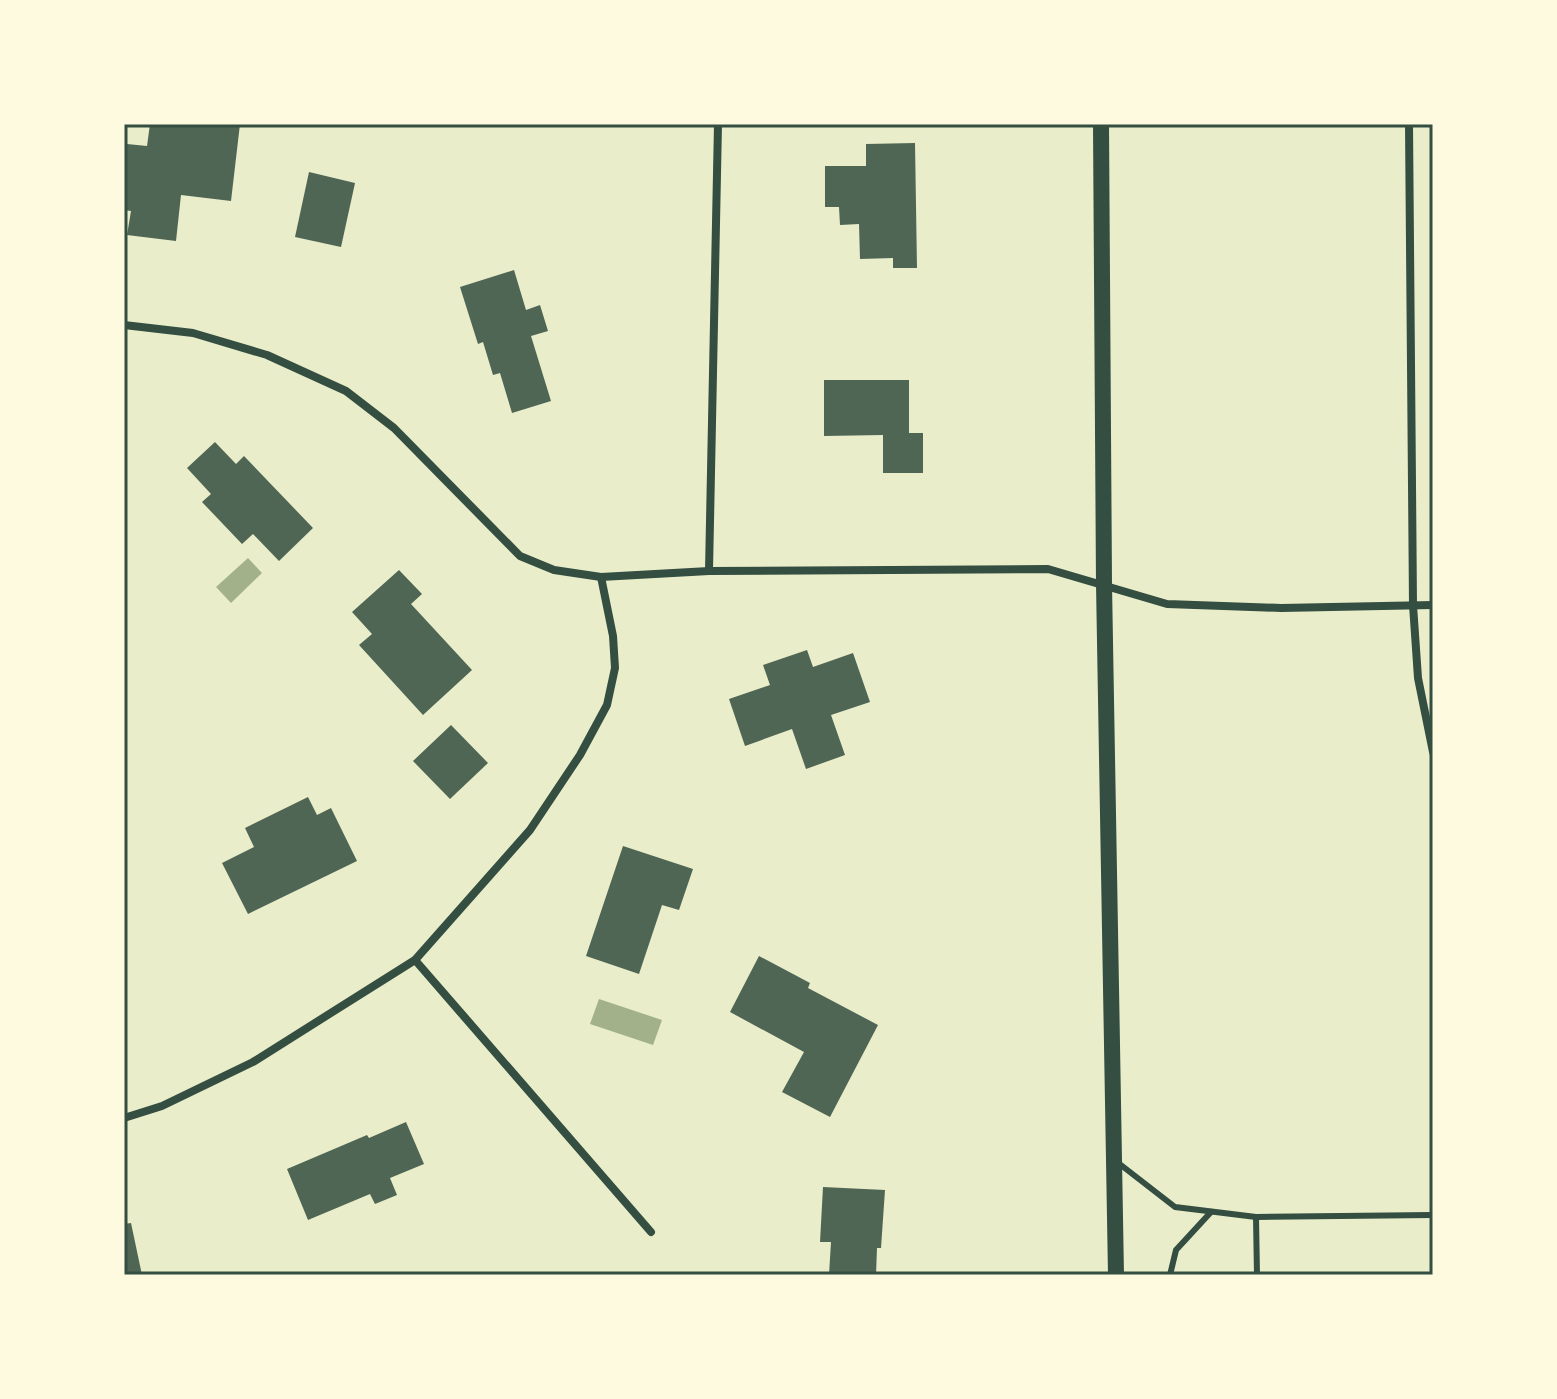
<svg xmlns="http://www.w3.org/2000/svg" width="1557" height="1399" font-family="Signika,sans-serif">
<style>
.water{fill:#a3b18a}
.building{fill:#4f6655}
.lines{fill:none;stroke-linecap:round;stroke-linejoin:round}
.service{stroke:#344e41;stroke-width:6}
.minor{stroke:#344e41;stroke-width:8}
.secondary{stroke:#344e41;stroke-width:16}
.neatline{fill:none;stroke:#344e41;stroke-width:3}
</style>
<rect width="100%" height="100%" fill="#e9edc9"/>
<!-- water -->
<g class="water">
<path d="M248 558 262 573 231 603 216 587Z"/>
<path d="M599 999 662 1020 653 1045 590 1024Z"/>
</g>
<!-- building -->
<g class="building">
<path d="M150 124H240L231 201 181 195 176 241 127 235 131 211 124 210V169L127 144 147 146Z"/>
<path d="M915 143 917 268H893V258L860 259 859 224 840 225 839 207H825V166H866V144Z"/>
<path d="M309 172 355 183 341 247 295 237Z"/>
<path d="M514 270 526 310 540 305 548 331 531 336 551 401 512 413 500 373 493 375 483 342 478 344 460 287Z"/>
<path d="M824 380H909V433H923V473H883V435L824 436Z"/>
<path d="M215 442 236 464 244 456 313 528 279 561 253 534 242 544 202 502 211 494 187 468Z"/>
<path d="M399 570 422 594 411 604 472 670 423 715 359 645 372 634 352 612Z"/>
<path d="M807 650 813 667 853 653 870 702 831 715 845 755 806 769 792 729 745 746 729 699 770 685 763 665Z"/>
<path d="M451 725 488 763 450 799 413 761Z"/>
<path d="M308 797 317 815 331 808 357 861 248 914 222 863 254 847 245 828Z"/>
<path d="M623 846 693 869 679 910 662 905 639 974 586 956Z"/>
<path d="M759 956 810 983 808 988 878 1025 830 1117 782 1092 804 1052 730 1012Z"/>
<path d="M406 1122 424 1164 390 1178 397 1195 375 1204 370 1194 308 1220 287 1169 367 1135 369 1138Z"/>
<path d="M823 1187 885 1190 881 1248H877L876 1275H829L831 1242H820Z"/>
<path d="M131 1223 142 1275H124V1224Z"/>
</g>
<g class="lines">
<!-- service -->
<g class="service">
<path d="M1117 1162 1175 1207 1256 1217 1433 1215"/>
<path d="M1256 1217 1257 1275"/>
<path d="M1170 1275 1176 1250 1211 1212"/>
</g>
<!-- minor -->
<g class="minor">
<path d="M1409 124 1413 605 1418 678 1433 752"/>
<path d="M124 325 193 333 267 355 346 391 394 428 520 556 554 570 601 577 709 571 718 124"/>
<path d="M709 571 1048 569 1167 604 1281 608 1433 605"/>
<path d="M415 960 651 1232"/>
<path d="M124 1118 162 1106 253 1062 415 960 530 830 580 755 607 705 615 668 613 636 601 577"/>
</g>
<!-- secondary -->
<path class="secondary" d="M1101 124 1104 584 1116 1275"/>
</g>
<!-- border -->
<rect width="1557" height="1399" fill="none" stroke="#fefae0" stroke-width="252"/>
<rect x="126" y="126" width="1305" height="1147" class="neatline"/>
</svg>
